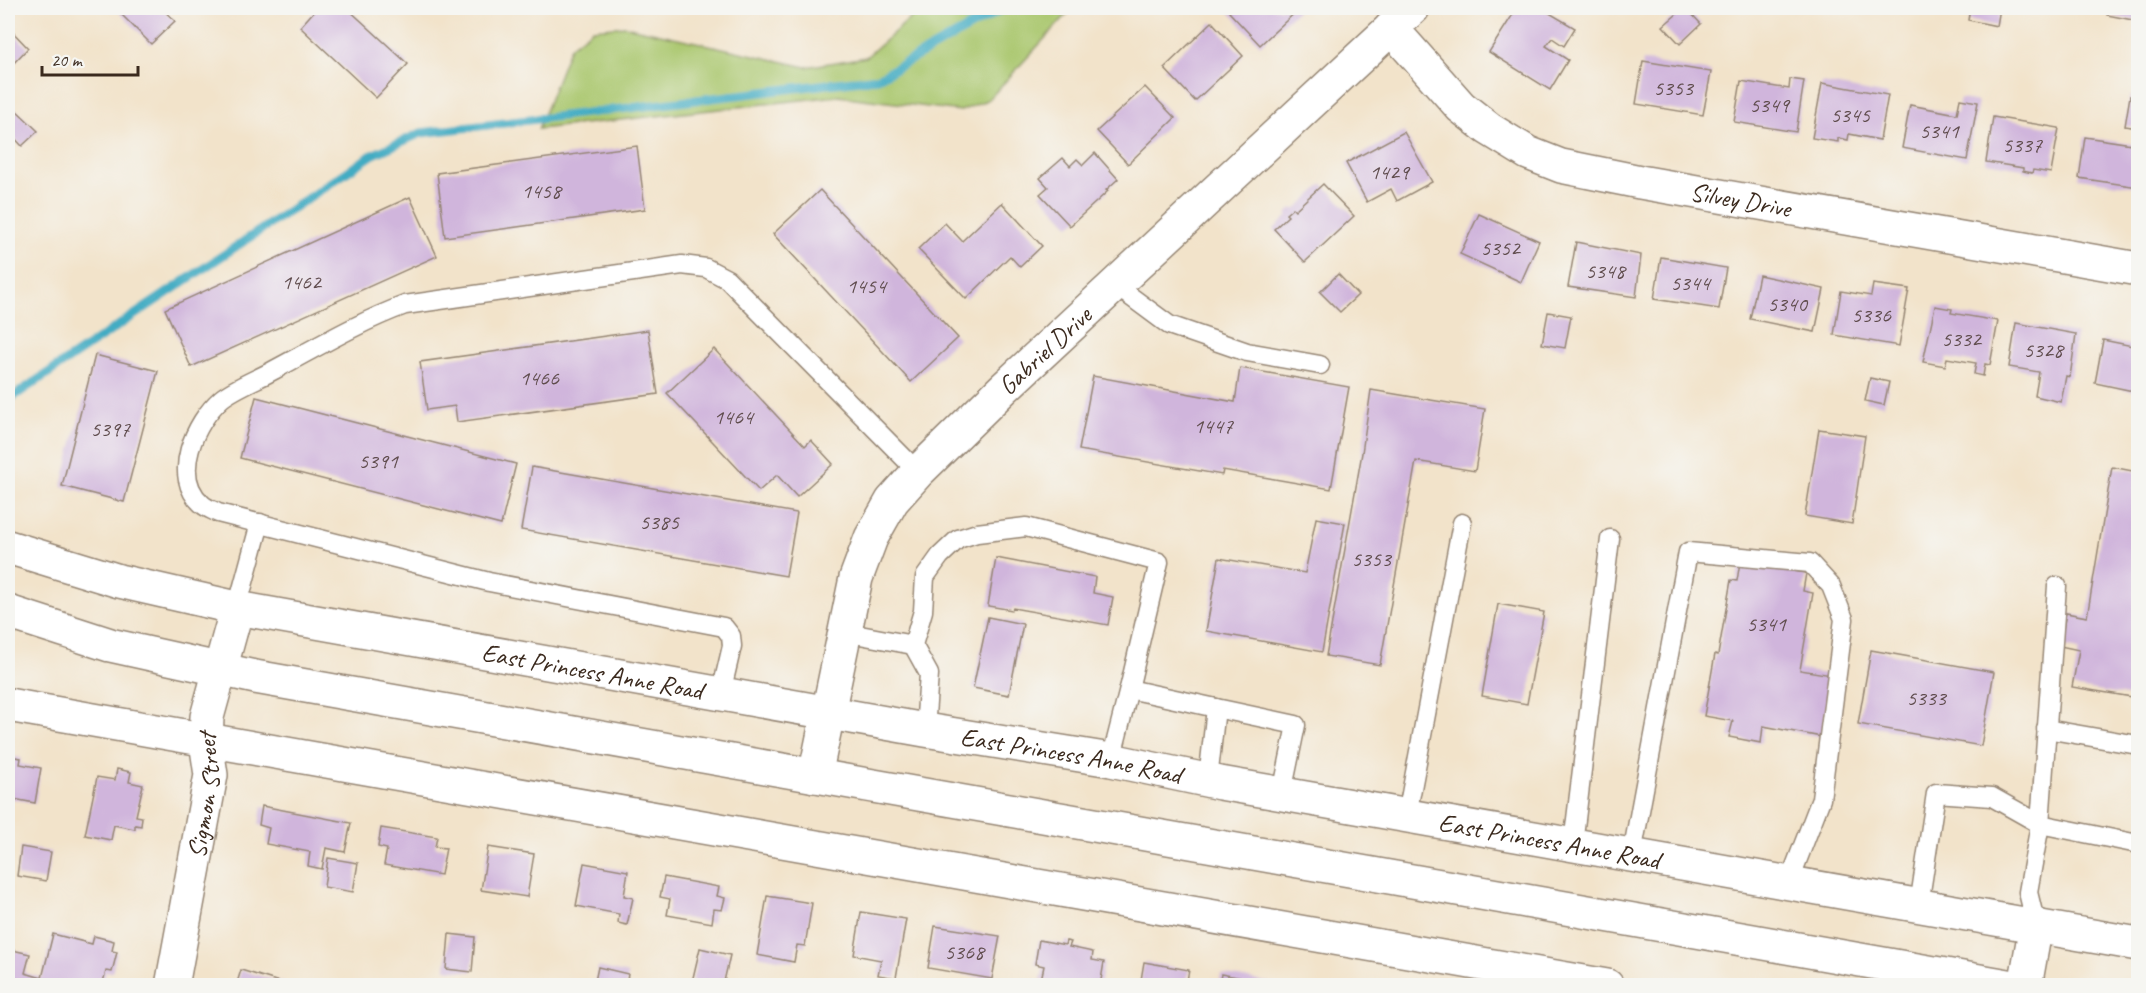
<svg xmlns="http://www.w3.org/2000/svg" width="2146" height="993" font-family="Caveat,sans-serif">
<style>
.green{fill:#aac76e;stroke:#727846;stroke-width:1.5}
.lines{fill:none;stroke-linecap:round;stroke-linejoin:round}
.stream{stroke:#43acc3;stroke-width:9}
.building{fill:#d0b5dc}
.lane-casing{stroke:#968674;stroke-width:21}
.street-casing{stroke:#968674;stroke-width:36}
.secondary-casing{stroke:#968674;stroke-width:36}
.lane{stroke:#fff;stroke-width:18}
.street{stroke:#fff;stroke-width:33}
.secondary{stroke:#fff;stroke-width:33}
.labels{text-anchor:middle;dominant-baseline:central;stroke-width:6;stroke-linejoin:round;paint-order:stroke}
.number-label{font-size:22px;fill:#604d4e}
.street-label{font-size:26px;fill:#3b2a1e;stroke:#f6f6f2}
</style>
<rect width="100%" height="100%" fill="#f6f6f2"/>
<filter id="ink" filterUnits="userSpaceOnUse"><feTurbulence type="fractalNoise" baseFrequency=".0167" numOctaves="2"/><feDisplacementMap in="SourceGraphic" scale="12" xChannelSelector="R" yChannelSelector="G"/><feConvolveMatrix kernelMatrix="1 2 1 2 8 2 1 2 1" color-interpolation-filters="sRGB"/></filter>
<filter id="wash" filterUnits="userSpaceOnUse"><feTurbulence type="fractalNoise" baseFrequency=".008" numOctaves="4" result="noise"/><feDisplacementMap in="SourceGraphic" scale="24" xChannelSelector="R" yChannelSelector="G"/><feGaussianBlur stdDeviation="1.35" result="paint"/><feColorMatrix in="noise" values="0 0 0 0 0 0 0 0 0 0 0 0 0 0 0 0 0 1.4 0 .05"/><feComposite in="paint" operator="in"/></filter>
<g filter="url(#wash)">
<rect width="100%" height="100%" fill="#f2e3ca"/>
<!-- green -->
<path class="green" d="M922 8H1073L989 99 961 111 838 96 538 129 570 47 593 29 625 26 806 67 866 57Z"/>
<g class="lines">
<!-- stream -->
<path class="stream" d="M8 400 372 155 421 133 878 78 1004 8"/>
</g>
<g id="blocks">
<!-- building -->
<g class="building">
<path d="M115 8H161L175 21 151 44Z"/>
<path d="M317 8H347L408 64 376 98 300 27Z"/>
<path d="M1234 8H1300L1260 45 1229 12Z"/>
<path d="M1517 8H1541L1575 28 1564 46 1552 38 1546 46 1568 60 1550 90 1489 52Z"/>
<path d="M1684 8H1686L1701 24 1680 44 1663 26Z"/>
<path d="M1970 8H2000L1997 26 1968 20Z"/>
<path d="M2109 8H2138V21L2107 15Z"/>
<path d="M1212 22 1243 56 1195 101 1164 68Z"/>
<path d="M8 27 28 48 8 69Z"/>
<path d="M1643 61 1711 72 1703 115 1636 104Z"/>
<path d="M1790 79 1804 81 1796 132 1734 122 1741 81 1789 89Z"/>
<path d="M1822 83 1888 95 1880 140 1849 134 1848 140 1838 138V142L1812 138Z"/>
<path d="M1145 87 1175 118 1128 164 1097 131Z"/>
<path d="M2130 96 2138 98V128L2125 126Z"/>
<path d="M1960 99 1978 102 1967 160 1902 148 1910 105 1957 114Z"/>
<path d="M14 108 38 131 22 146 8 131V115Z"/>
<path d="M1993 117 2059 128 2051 173 2033 170 2032 173 2023 171V168L1986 162Z"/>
<path d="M1404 132 1432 182 1397 201 1391 189 1367 202 1346 163Z"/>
<path d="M2085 137 2138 145V187L2079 178Z"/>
<path d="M637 146 645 209 445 237 437 173Z"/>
<path d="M1095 153 1118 179 1106 190 1108 191 1070 226 1040 194 1048 187 1040 178 1063 158 1070 166 1077 159 1083 165Z"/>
<path d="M1323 184 1354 216 1305 262 1274 229 1288 216 1286 214 1293 208 1295 210Z"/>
<path d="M820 190 958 338 911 382 773 234Z"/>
<path d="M410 197 437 256 191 367 165 309Z"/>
<path d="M1002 203 1042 246 1020 267 1010 256 966 299 918 249 945 223 962 241Z"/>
<path d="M1479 214 1539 241 1521 282 1460 254Z"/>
<path d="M1576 242 1641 255 1636 297 1568 287Z"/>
<path d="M1661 257 1726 268 1719 309 1654 299Z"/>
<path d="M1338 274 1358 295 1340 312 1320 292Z"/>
<path d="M1759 275 1824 289 1815 332 1750 319Z"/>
<path d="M1873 284 1909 289 1899 346 1834 335 1841 291 1871 296Z"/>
<path d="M1935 306 1952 309 1951 313 1998 321 1990 365 1985 364 1983 376 1974 374 1976 363 1947 358 1945 366 1923 362Z"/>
<path d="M1548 312 1571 316 1565 348 1542 344Z"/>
<path d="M2016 323 2076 334 2070 377 2066 376 2061 402 2035 396 2039 372 2009 367Z"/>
<path d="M648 330 658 394 457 422 455 406 427 410 420 362Z"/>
<path d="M2103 340 2138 347V392L2095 383Z"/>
<path d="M714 349 805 446 811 440 833 464 797 497 777 475 759 491 667 393Z"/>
<path d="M95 355 158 371 124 502 62 486Z"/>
<path d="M1240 368 1349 387 1331 489 1223 470 1222 475 1079 450 1093 376 1235 402Z"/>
<path d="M1870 378 1889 382 1884 405 1865 401Z"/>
<path d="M1371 390 1485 409 1475 471 1416 461 1380 665 1326 656 1362 453Z"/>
<path d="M256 397 516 464 501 525 240 458Z"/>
<path d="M1819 429 1865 436 1852 524 1805 516Z"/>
<path d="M532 467 797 513 786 576 521 530Z"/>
<path d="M2112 467 2138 472V698L2072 687 2079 650 2060 646 2066 613 2087 617Z"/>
<path d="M1316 518 1345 523 1322 652 1206 631 1219 558 1305 573Z"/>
<path d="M996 558 1095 577 1093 593 1113 597 1108 625 1013 608 1012 610 988 606Z"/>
<path d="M1740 562 1806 573 1803 591 1813 593 1800 670 1832 675 1822 737 1763 726 1761 743 1729 737 1733 721 1704 716 1715 654 1718 655 1731 580 1737 581Z"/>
<path d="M1498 604 1544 612 1527 704 1482 696Z"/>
<path d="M988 617 1023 624 1009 695 973 688Z"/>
<path d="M1871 650 1994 672 1981 746 1858 724Z"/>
<path d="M8 756 21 758 20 764 41 768 35 803 8 798Z"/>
<path d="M117 769 131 772 129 782 143 785 136 816 142 817 141 826 135 825V829L114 825 111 840 85 835 97 777 115 780Z"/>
<path d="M262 806 351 823 345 852 326 848 322 869 308 866 310 852 266 844 269 828 259 825Z"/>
<path d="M381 828 437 837 435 847 446 848 441 875 384 865 387 849 378 847Z"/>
<path d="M21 847 51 852 46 881 17 876Z"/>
<path d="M488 847 534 854 527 897 481 890Z"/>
<path d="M328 858 358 863 353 892 324 887Z"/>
<path d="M584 863 628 871 624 896 633 898 627 925 618 923 619 914 576 906Z"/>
<path d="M664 877 719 887 717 896 725 898 722 910 714 909 712 923 667 915 670 899 660 897Z"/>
<path d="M767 896 812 903 805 946 797 945 794 962 757 955Z"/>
<path d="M861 912 906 919 896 978 878 975 881 960 854 955Z"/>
<path d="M935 926 1000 936 992 979 928 968Z"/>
<path d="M53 934 92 944 94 936 114 941 112 951 117 952 112 972 106 971 102 986H8V949L30 954 25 973 42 978Z"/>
<path d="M449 934 475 937 472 972 446 969Z"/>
<path d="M1039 940 1065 945 1066 941 1071 942 1069 947 1093 952 1092 960 1104 962 1100 986H1069L1041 980 1044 966 1035 964Z"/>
<path d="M700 948 730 955 723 986H708L692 982Z"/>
<path d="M1144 962 1189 970 1186 986H1140Z"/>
<path d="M598 967 628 974 626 986H594Z"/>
<path d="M241 970 289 985V986H236Z"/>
<path d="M1221 974 1275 984V986H1219Z"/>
</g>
</g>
</g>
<g filter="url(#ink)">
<use href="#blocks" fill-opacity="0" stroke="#968674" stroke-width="1.5"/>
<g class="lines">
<defs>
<g id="lane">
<path d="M1115 285 1169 325 1247 352 1320 365"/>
<path d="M237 608 260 523"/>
<path d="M844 632 913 645"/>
<path d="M721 693 732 646 731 636 724 627 489 582 218 513C213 510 206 508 202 504 170 476 195 422 221 399 234 388 258 379 274 370 317 347 359 322 405 305L682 265 706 268 727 279 918 472"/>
<path d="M2046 729 2138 745"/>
<path d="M925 730 929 674 913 645 923 611 925 577 940 556 958 539 977 533 1026 527 1159 562 1129 689"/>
<path d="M1111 760 1129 689 1216 708"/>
<path d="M1208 780 1216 708 1296 725 1282 793"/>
<path d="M1407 815 1462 523"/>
<path d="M1573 844 1610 539"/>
<path d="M1632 854 1688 552 1810 563 1831 586 1844 619 1821 799 1789 882"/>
<path d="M1919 905 1936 793 1992 797 2040 824 2057 586"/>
<path d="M2036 925 2028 892 2040 824 2138 844"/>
</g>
<g id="street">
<path id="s1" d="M1391 28 1461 107 1489 129 1528 153 1561 166 1640 182 2138 269"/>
<path d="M8 705 1607 986"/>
<path id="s2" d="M815 776 856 578 871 538 892 501 918 472 1004 388 1413 8"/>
<path id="s3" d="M172 986 211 775 206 741 207 717 237 608"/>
<path d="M2025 986 2036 925"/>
</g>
<g id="secondary">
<path id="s4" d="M8 547 119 581 237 608 925 730 1111 760 1220 783 2138 944"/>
<path d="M8 612 110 645 255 677 2008 986"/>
</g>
</defs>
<!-- lane casing -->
<use href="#lane" class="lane-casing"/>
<!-- street casing -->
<use href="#street" class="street-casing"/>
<!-- secondary casing -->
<use href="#secondary" class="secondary-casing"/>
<!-- lane -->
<use href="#lane" class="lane"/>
<!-- street -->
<use href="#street" class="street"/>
<!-- secondary -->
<use href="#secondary" class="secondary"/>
</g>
</g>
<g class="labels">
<!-- number labels -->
<g class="number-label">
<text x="1673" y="88">5353</text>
<text x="1769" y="105">5349</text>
<text x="1850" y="115">5345</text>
<text x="1939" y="131">5341</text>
<text x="2022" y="145">5337</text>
<text x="1389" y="172">1429</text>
<text x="541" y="191">1458</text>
<text x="1500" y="248">5352</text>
<text x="1605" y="271">5348</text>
<text x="301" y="282">1462</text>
<text x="1690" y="283">5344</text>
<text x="866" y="286">1454</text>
<text x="1787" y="304">5340</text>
<text x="1871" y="315">5336</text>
<text x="1961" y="339">5332</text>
<text x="2043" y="350">5328</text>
<text x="539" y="378">1466</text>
<text x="733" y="417">1464</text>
<text x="1213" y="426">1447</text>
<text x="110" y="429">5397</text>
<text x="378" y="461">5391</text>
<text x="659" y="522">5385</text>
<text x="1371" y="559">5353</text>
<text x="1766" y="624">5341</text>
<text x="1926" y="698">5333</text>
<text x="964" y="952">5368</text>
</g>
<!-- street labels -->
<g class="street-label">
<text stroke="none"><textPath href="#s1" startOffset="405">Silvey Drive</textPath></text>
<text stroke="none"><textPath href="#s2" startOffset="502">Gabriel Drive</textPath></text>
<text stroke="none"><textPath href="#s4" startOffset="598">East Princess Anne Road</textPath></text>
<text stroke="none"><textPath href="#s4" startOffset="1084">East Princess Anne Road</textPath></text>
<text stroke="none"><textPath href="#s3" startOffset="194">Sigmon Street</textPath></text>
<text stroke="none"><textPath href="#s4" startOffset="1570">East Princess Anne Road</textPath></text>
</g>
</g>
<!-- margin -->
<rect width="2146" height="993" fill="none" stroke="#f6f6f2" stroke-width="30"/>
<!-- scale -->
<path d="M42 66v9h96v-9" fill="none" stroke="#3b2a1e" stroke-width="3"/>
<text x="51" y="66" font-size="18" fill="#3b2a1e" stroke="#f6f6f2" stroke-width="4.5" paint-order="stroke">20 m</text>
</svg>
